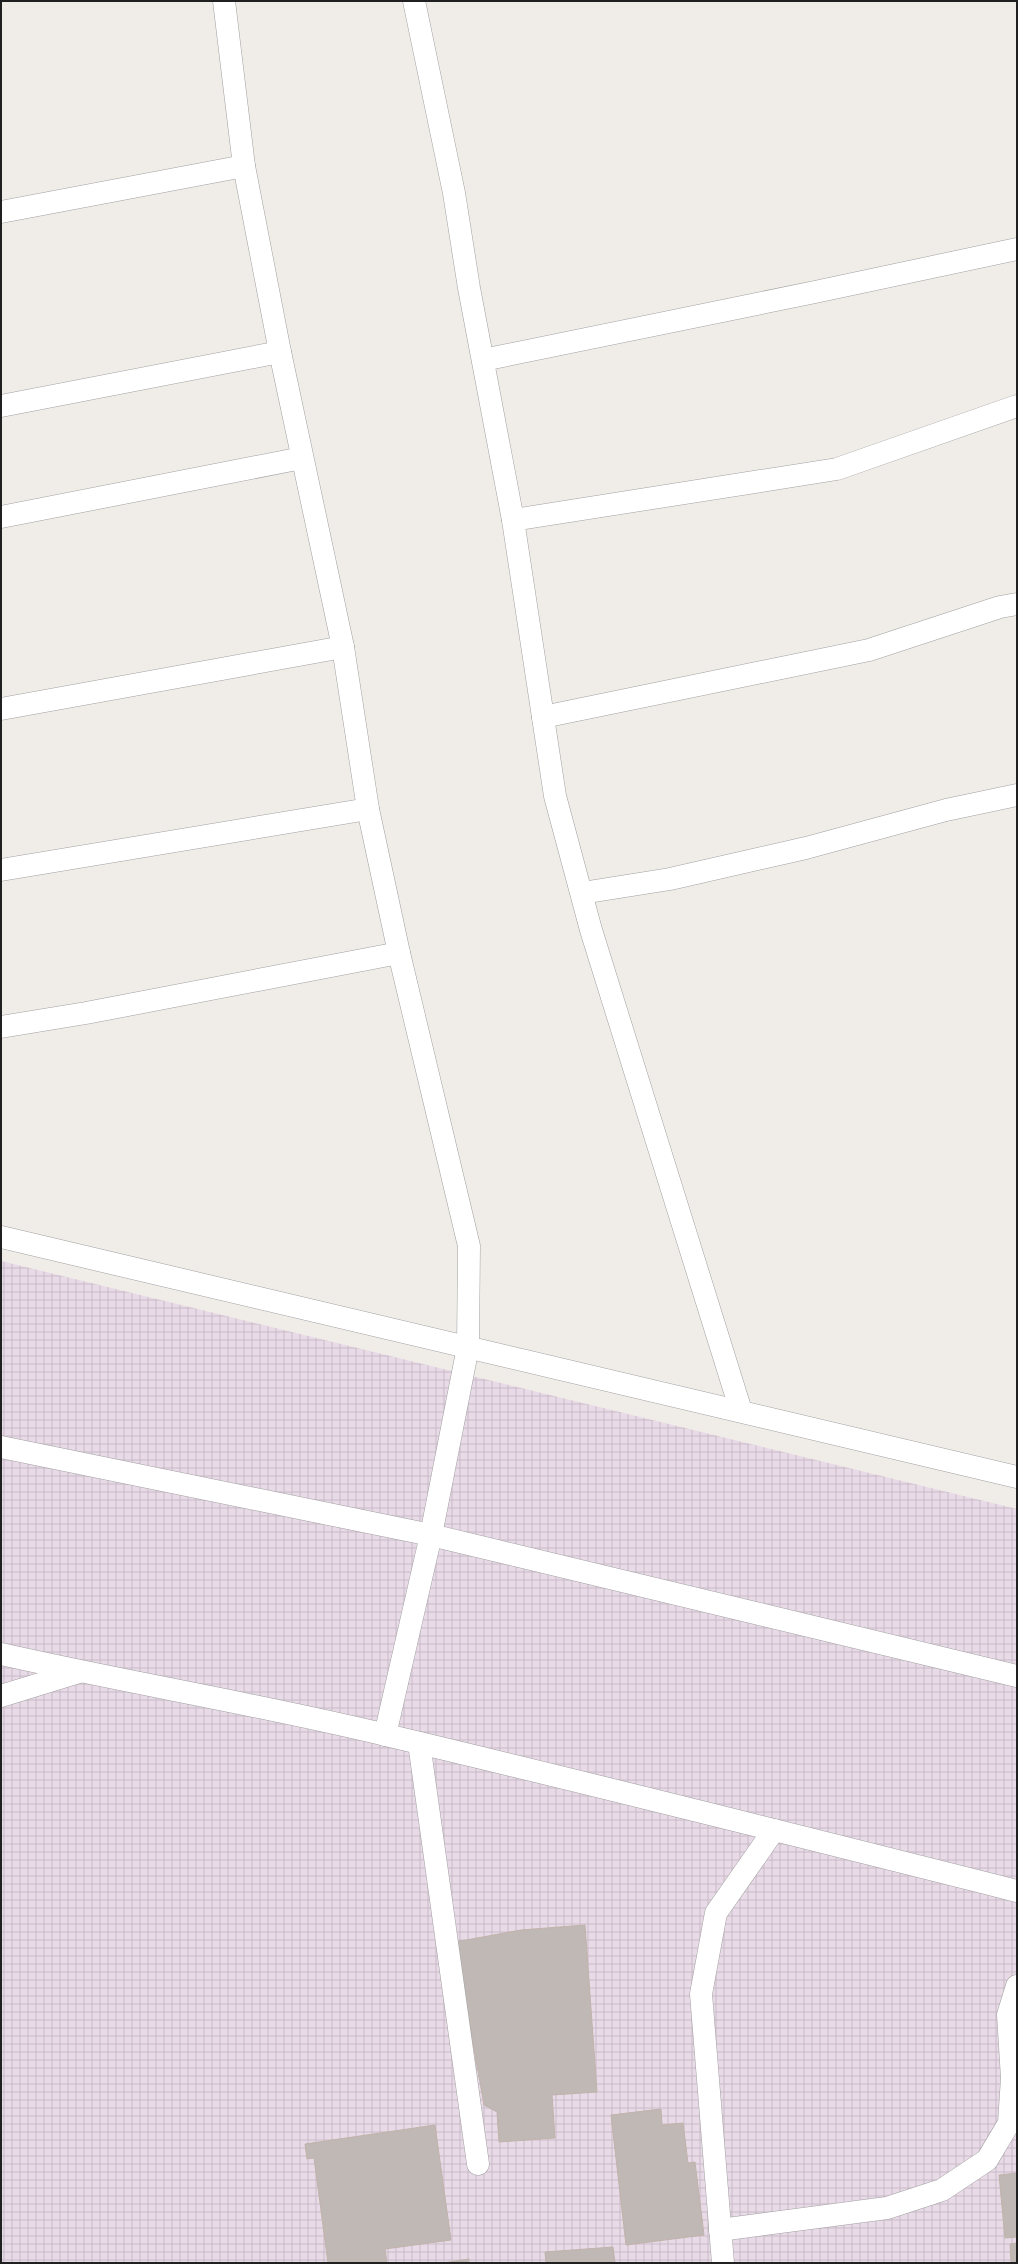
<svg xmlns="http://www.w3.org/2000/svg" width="1018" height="2264" font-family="'DejaVu Sans',sans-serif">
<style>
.industrial{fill:url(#industrial-grid)}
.building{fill:#c0b8b4;stroke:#c1b3ab}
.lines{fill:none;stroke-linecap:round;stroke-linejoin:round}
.minor-casing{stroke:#a1a1a1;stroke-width:23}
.tertiary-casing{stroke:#a1a1a1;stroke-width:23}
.minor{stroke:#fff;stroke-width:22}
.tertiary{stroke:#fff;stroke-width:22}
</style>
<defs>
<pattern id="industrial-grid" width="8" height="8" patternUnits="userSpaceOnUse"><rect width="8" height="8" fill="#e9dae7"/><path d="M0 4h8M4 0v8" fill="none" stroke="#c8bbc6"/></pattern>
</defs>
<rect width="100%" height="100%" fill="#f0ede8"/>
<!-- industrial -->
<path class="industrial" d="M1 1261 1017 1509V2263H1Z"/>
<!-- building -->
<g class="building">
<path d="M585 1925 597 2092 552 2095 555 2138 499 2142 497 2112 484 2105 455 1942 521 1930Z"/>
<path d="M661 2109 662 2125 683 2123 688 2163 695 2162 704 2235 626 2245 611 2115Z"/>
<path d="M435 2125 451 2240 385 2249 387 2263H328L314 2158 307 2159 305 2144Z"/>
<path d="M1017 2173V2237L1005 2238 999 2175Z"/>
<path d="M1017 2243V2263H1011L1010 2244Z"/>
<path d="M613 2247 615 2263H546L545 2252Z"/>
<path d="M469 2259V2263H443Z"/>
</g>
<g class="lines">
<defs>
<g id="minor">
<path d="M224 1 244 166 280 352 343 647 368 809 399 953 469 1246 468 1347 431 1535 385 1735"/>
<path d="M414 1 454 193 469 288 513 520 555 796 591 930 741 1411"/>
<path d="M1 212 244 166"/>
<path d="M483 360 815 292 1017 249"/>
<path d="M1 406 280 352"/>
<path d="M1 517 302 458"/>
<path d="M513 520 837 469 1017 406"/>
<path d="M1 709 343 647"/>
<path d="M543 717 869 650 1000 607 1017 604"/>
<path d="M1 870 368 809"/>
<path d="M582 893 670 879 806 848 946 810 1017 795"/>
<path d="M1 1027 86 1013 399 953"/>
<path d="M1 1237 1017 1477"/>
<path d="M1 1447 431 1535 1017 1676"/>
<path d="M1 1696 79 1672"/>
<path d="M419 1743 478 2164"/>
<path d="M720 2230 887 2208 942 2190 987 2160 1009 2123 1012 2078 1008 2015 1017 1986"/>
<path d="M723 2263 701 1994 716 1913 774 1830"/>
</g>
<path id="tertiary" d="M1 1654C129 1683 258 1704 386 1735 597 1785 807 1838 1017 1891"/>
</defs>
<!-- minor casing -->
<use href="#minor" class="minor-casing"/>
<!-- tertiary casing -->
<use href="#tertiary" class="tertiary-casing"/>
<!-- minor -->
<use href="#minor" class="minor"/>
<!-- tertiary -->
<use href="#tertiary" class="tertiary"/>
</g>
<!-- border -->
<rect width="1018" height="2264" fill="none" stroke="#202020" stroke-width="4"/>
</svg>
